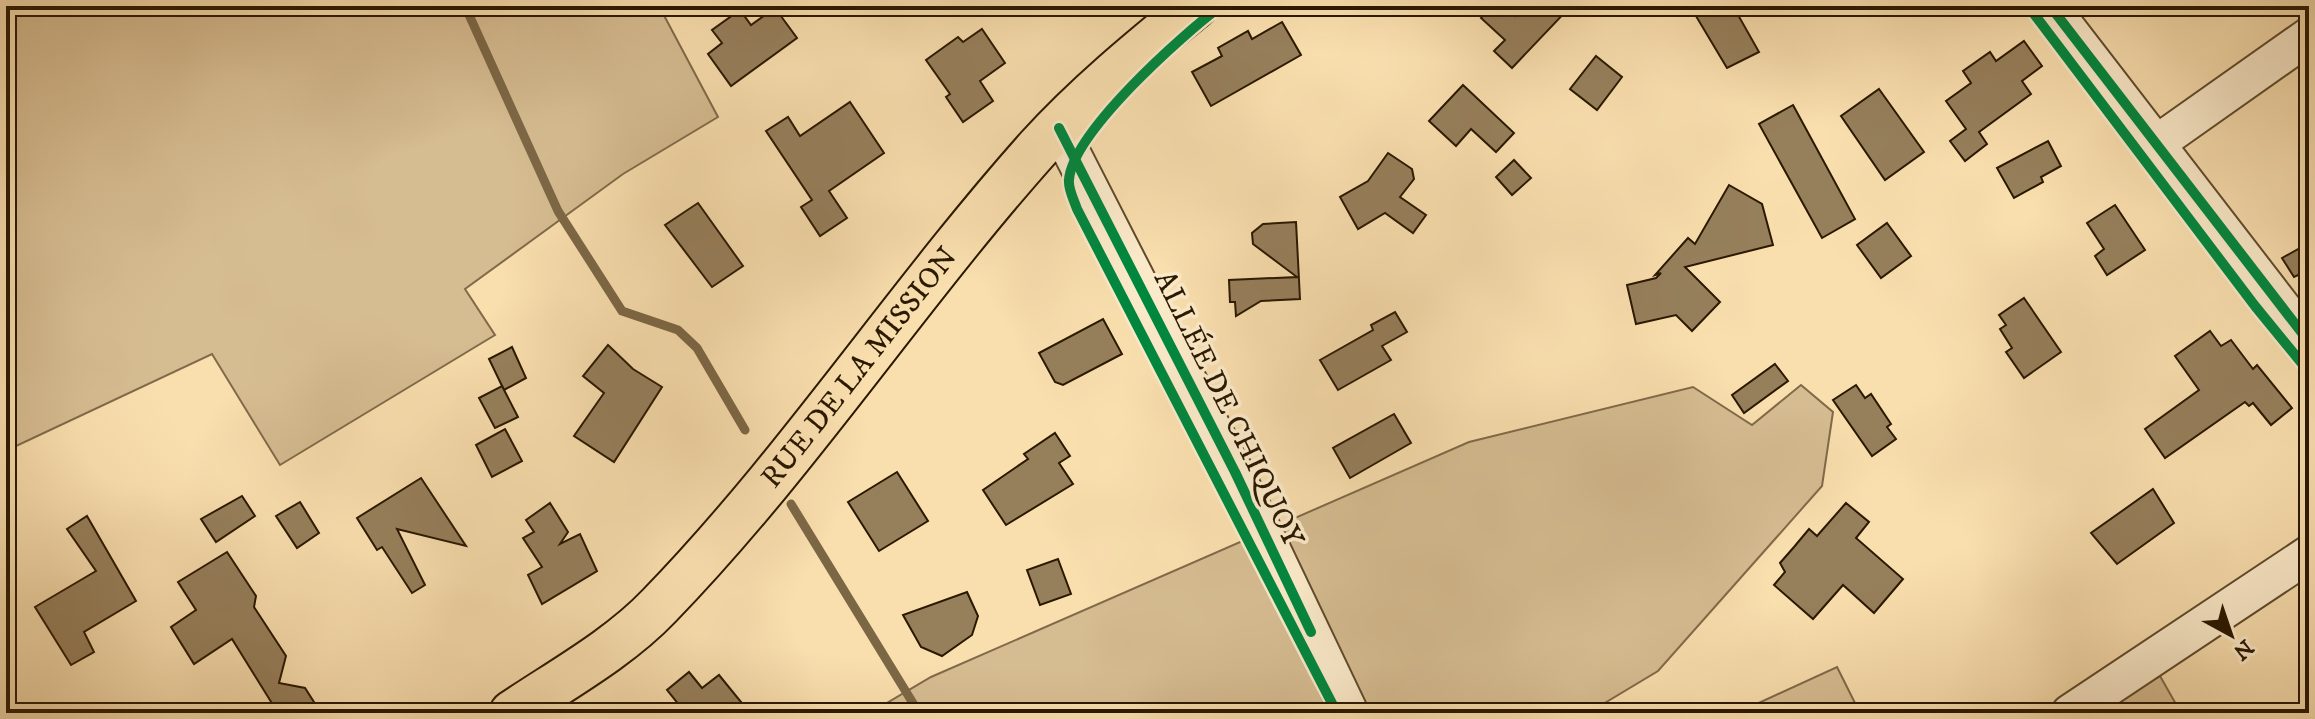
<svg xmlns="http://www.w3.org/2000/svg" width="2315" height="719" font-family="'IM FELL DW Pica',serif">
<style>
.green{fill:#d6bc91;stroke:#806a49;stroke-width:2}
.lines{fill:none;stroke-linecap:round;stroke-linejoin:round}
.stream{stroke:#7c6745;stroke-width:9}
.building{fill:#967f5b;stroke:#2a1801;stroke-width:2}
.minor-casing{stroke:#5e4a2c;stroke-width:40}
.major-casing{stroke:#2a1801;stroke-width:48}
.minor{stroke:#fbeaca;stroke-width:36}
.major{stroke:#f9deae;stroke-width:44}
.cycleway-casing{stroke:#fbeaca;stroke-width:15}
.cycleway{stroke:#00873e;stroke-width:10}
.labels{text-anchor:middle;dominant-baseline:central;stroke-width:7;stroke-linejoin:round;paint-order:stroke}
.street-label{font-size:30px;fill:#2a1801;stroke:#fbeaca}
</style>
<rect width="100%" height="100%" fill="#f9deae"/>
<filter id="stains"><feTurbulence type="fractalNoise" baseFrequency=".0025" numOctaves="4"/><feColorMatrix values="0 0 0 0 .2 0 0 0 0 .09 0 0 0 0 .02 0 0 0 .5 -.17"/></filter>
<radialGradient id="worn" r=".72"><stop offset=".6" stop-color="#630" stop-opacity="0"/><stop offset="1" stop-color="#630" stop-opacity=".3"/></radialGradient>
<!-- green -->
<g class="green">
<path d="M6 6H659L718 117 623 174 465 289 495 335 280 465 212 354 14 447 6 438Z"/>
<path d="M1801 385 1833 412 1822 486 1658 671 1588 713H870L931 677 1469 442 1693 387 1752 425Z"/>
<path d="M1837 667 1860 713H1737Z"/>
<path d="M2160 676 2181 713H2092Z"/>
</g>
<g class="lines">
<!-- stream -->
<g class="stream">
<path d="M465 6 558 211 622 311 678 330 697 348 745 430"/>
<path d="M791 504 919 713"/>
</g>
</g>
<!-- building -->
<g class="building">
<path d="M1492 6H1504L1515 16 1525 6H1571L1512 68 1494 51 1505 40 1481 18Z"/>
<path d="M1690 6H1733L1759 52 1727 68Z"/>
<path d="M775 8 797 38 731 86 708 54 722 43 712 30 740 10 751 25Z"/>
<path d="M1282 22 1301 55 1211 106 1192 72 1222 56 1218 48 1248 31 1252 39Z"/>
<path d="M982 29 1005 63 980 81 993 101 963 122 946 97 950 94 926 60 958 37 963 42Z"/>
<path d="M2024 41 2042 66 2022 81 2031 94 1979 132 1987 144 1965 161 1950 141 1966 129 1946 101 1971 83 1963 71 1990 52 1996 61Z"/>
<path d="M1596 56 1622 77 1597 110 1570 89Z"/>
<path d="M1463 85 1514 133 1496 152 1471 129 1456 146 1429 121Z"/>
<path d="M1879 89 1924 152 1885 180 1841 116Z"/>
<path d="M850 102 884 153 829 191 847 218 820 236 801 207 812 200 766 131 788 117 800 136Z"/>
<path d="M1793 105 1855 219 1822 238 1759 124Z"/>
<path d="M2048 141 2061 166 2041 177 2043 182 2014 198 1997 168Z"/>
<path d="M1388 153 1412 169 1414 179 1400 197 1426 215 1413 233 1385 213 1358 229 1340 197 1368 181Z"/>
<path d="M1514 160 1531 178 1512 195 1496 177Z"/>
<path d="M1729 185 1762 204 1773 245 1685 267 1720 302 1692 331 1676 315 1636 324 1627 285 1656 278 1661 273 1655 275 1688 238 1695 244Z"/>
<path d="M698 203 743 266 712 287 665 225Z"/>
<path d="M2115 205 2145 250 2107 275 2095 256 2104 249 2087 223Z"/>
<path d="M1296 222 1300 299 1261 301 1236 316 1235 302H1230L1229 280 1297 277 1253 244 1252 233 1263 224Z"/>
<path d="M1887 223 1911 256 1881 278 1857 245Z"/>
<path d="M2309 243V270L2294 277 2282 258Z"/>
<path d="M2024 298 2061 352 2024 378 2006 352 2012 348 2000 329 2006 325 1999 315Z"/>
<path d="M1395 312 1407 332 1382 346 1391 360 1338 390 1320 360 1373 330 1371 325Z"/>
<path d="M1103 319 1122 354 1063 385 1055 382 1039 353Z"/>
<path d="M2210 331 2221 346 2231 340 2253 369 2257 365 2292 408 2271 425 2253 403 2249 406 2245 402 2165 458 2145 429 2199 390 2175 356Z"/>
<path d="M608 345 633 369 662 387 614 462 574 436 604 393 583 376Z"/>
<path d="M512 347 526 378 504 390 489 359Z"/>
<path d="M1775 364 1788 381 1744 413 1732 395Z"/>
<path d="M1856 385 1865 398 1871 394 1891 424 1887 427 1896 439 1872 456 1833 400Z"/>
<path d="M502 386 518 417 495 428 479 398Z"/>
<path d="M1394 414 1411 443 1350 478 1333 448Z"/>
<path d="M505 429 522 461 492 477 476 445Z"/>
<path d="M1055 433 1070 456 1059 463 1073 484 1006 525 983 490 1028 459 1024 454Z"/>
<path d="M897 472 928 521 879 551 848 502Z"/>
<path d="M421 478 466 546 397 529 425 585 412 593 382 547 377 550 357 518Z"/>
<path d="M2153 489 2174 523 2117 564 2091 533Z"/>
<path d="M242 496 255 516 216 542 201 519Z"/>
<path d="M300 502 319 533 297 548 276 516Z"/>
<path d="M550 503 568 532 560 544 580 534 597 571 542 604 528 575 542 567 523 538 534 532 526 520Z"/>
<path d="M1846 503 1869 522 1856 538 1903 579 1874 613 1843 585 1813 619 1774 585 1785 572 1780 563 1794 547 1809 529 1817 536Z"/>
<path d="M87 516 136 601 84 632 94 652 71 665 35 607 96 571 67 529Z"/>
<path d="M227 552 256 596 254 607 286 656 279 683 305 688 321 713H278L232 639 194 664 171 627 196 610 178 582Z"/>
<path d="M1058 559 1071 594 1040 605 1027 570Z"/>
<path d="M967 592 978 616 972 635 942 656 921 647 903 615Z"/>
<path d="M689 672 702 688 719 675 750 713H671L680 706 667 690Z"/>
</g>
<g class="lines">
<defs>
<g id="minor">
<path d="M2050 6 2309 342"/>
<path d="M1059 128 1235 472 1350 713"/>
<path d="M2156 144 2309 36"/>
<path d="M2070 713 2309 554"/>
</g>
<g id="major">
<path id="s1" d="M512 713C561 680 618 649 659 606 797 464 906 296 1038 148 1085 96 1141 50 1195 6"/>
</g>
</defs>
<!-- minor casing -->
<use href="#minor" class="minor-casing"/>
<!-- major casing -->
<use href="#major" class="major-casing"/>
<!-- minor -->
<use href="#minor" class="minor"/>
<!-- major -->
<use href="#major" class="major"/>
<defs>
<g id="cycleway">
<path d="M1221 6C1183 34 1072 133 1069 180 1068 189 1074 200 1077 209L1337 713"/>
<path d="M2028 6 2255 306 2309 372"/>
<path d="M2050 6 2309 342"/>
<path d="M1059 128 1235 472 1311 632"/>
</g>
</defs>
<!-- cycleway casing -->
<use href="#cycleway" class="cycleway-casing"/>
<!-- cycleway -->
<use href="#cycleway" class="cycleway"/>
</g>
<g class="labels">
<!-- street labels -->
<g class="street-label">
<text stroke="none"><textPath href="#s1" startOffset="494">RUE DE LA MISSION</textPath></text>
<text transform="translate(1228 409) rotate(64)">ALLÉE DE CHIQUOY</text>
</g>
</g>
<!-- margin -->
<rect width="2315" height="719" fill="none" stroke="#f9deae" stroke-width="32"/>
<rect x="8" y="8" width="2299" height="703" fill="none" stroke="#2a1801" stroke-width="4"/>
<rect x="16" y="16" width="2283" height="687" fill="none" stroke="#2a1801" stroke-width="2"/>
<!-- north arrow -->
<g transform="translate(2231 635) rotate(140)" stroke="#fbeaca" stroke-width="6" paint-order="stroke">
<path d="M0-6L14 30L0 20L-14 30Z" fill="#2a1801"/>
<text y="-12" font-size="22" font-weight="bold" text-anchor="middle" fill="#2a1801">N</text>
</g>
<rect width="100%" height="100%" filter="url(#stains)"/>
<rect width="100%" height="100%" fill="url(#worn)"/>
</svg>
